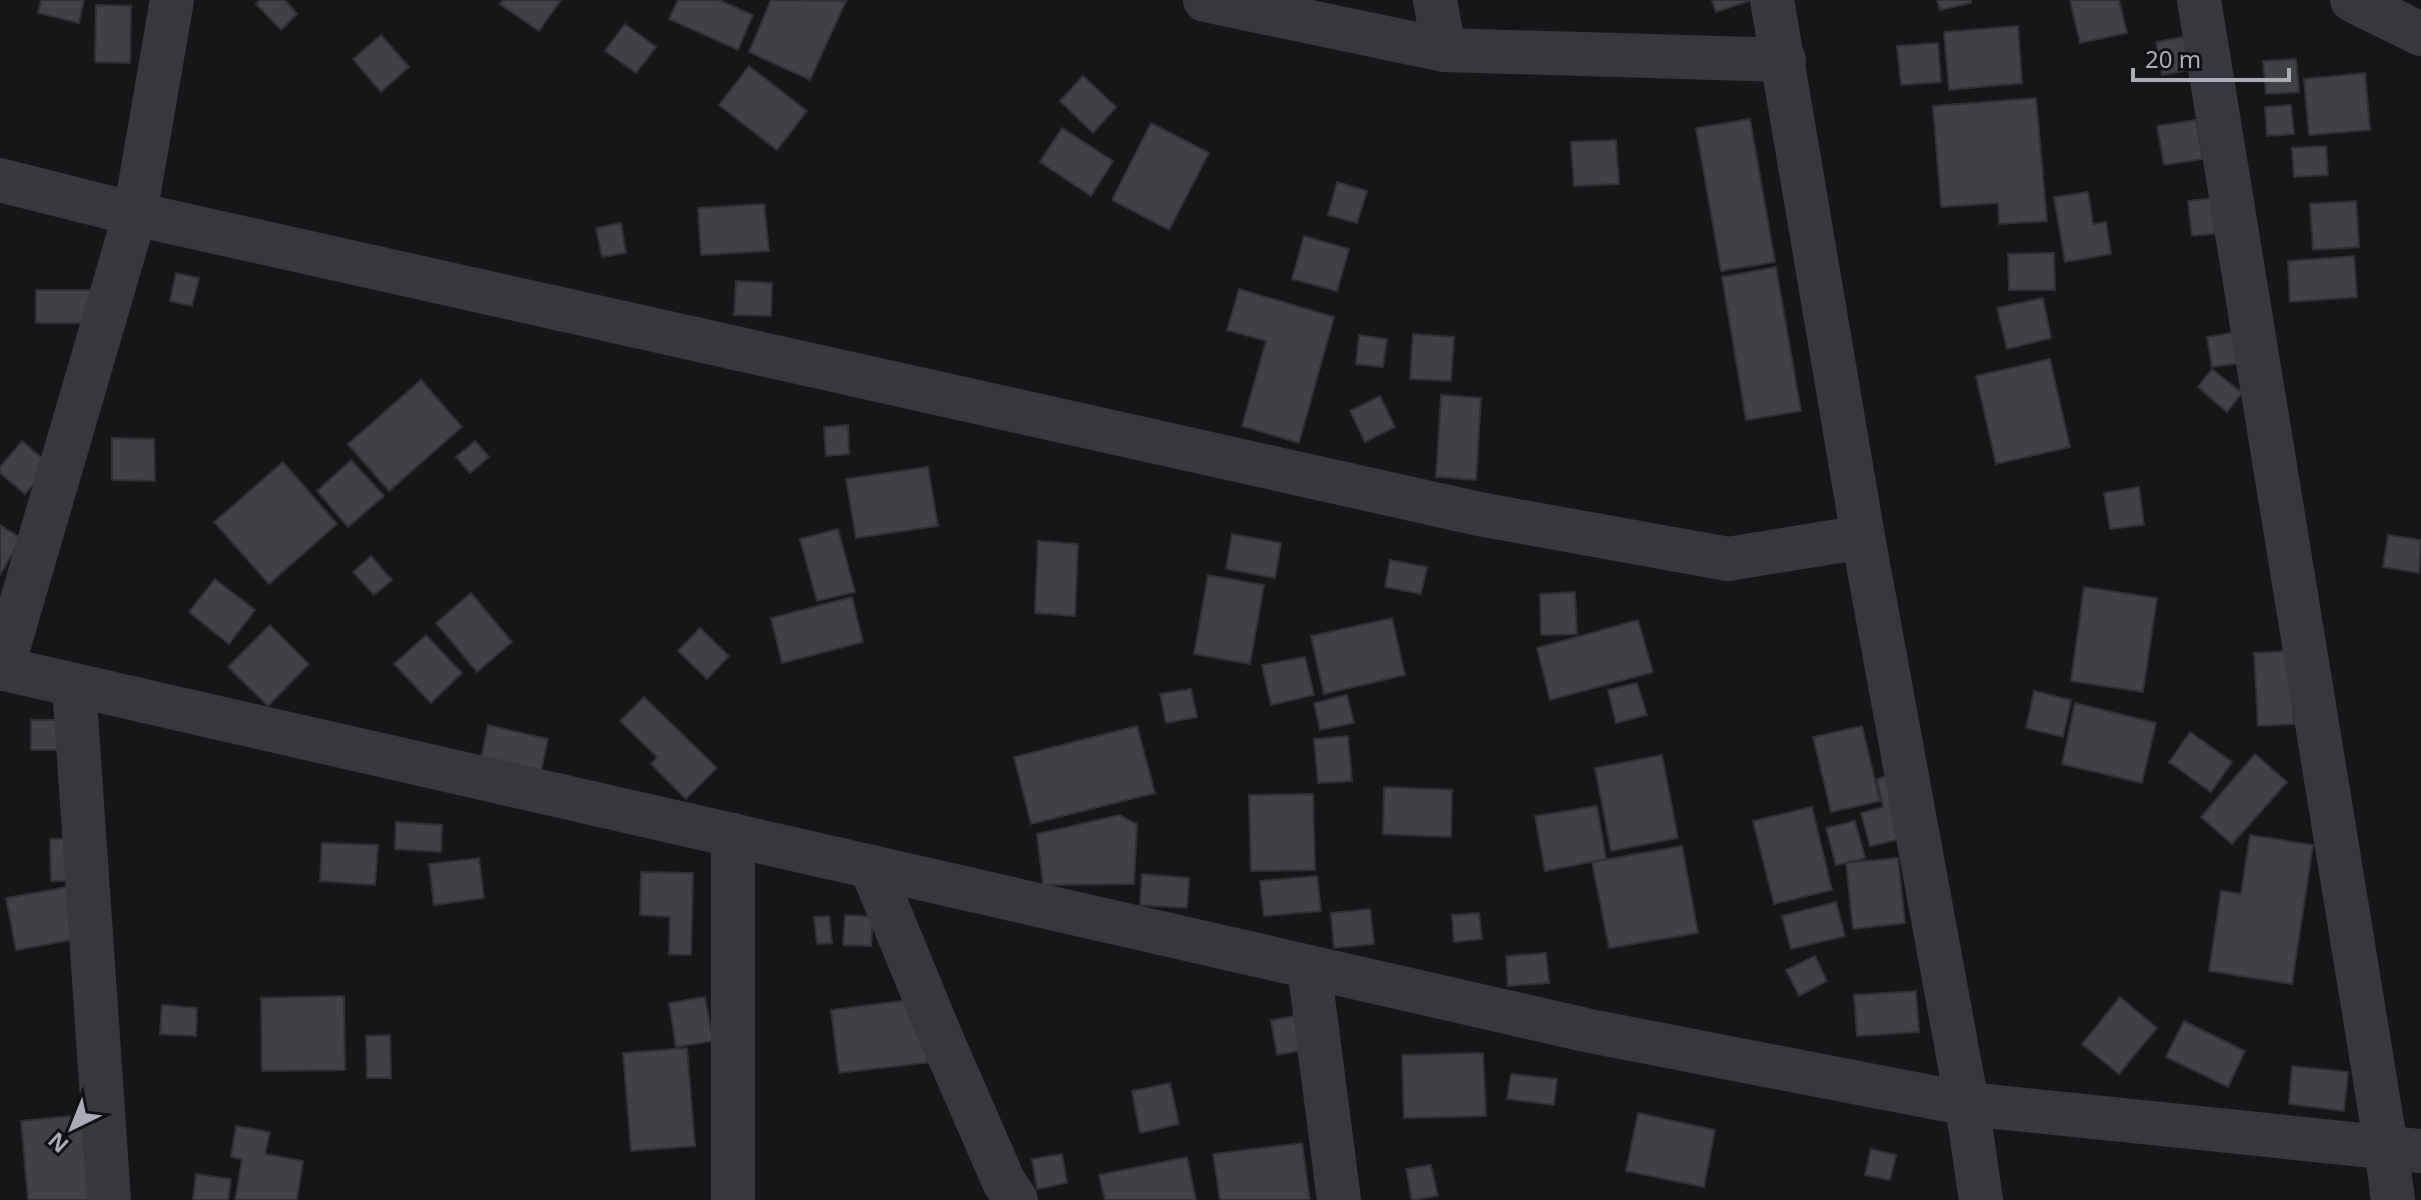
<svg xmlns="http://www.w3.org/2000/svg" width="2421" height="1200" font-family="'Noto Sans',sans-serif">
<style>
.building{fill:#404145;stroke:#303034;stroke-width:2}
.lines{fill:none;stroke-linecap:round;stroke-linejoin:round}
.minor{stroke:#37383d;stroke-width:44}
.tertiary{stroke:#37383d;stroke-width:44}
</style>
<rect width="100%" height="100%" fill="#161618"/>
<!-- building -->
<g class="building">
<path d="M41 0H84L79 23 38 13Z"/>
<path d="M260 0H285L297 14 281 30 256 4Z"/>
<path d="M503 0H561L539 31 500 4Z"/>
<path d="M678 0H719L753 15 738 50 669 19Z"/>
<path d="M771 0 846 1 810 80 749 52Z"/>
<path d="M1712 0H1749V1L1716 12Z"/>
<path d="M1937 0H1971V3L1940 10Z"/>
<path d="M2070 0H2119L2127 33 2080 43Z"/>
<path d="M96 5 131 6 130 63 95 62Z"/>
<path d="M625 24 656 47 636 73 605 51Z"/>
<path d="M2018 26 2022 83 1949 90 1944 32Z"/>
<path d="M381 35 409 67 381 92 353 59Z"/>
<path d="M2184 37 2190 70 2162 75 2156 42Z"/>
<path d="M1938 43 1941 82 1901 85 1897 46Z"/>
<path d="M2296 59 2299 92 2266 94 2263 61Z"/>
<path d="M749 66 807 111 777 150 719 105Z"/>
<path d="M2365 73 2370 130 2309 135 2304 79Z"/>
<path d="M1083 76 1116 107 1093 133 1060 101Z"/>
<path d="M2036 98 2047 221 1999 224 1998 203 1941 207 1933 106Z"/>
<path d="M2291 105 2294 134 2267 136 2265 107Z"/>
<path d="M1750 119 1775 262 1721 271 1696 128Z"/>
<path d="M2196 120 2203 159 2164 165 2157 126Z"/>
<path d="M1151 123 1209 153 1169 230 1112 200Z"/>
<path d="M1062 128 1113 161 1091 196 1040 162Z"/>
<path d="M1616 140 1619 184 1574 186 1571 142Z"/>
<path d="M2326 146 2328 175 2294 177 2292 148Z"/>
<path d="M1337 182 1367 191 1357 223 1328 215Z"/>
<path d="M2088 192 2093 224 2106 222 2111 254 2065 262 2054 197Z"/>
<path d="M2215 198 2220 233 2192 236 2188 201Z"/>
<path d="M2356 201 2359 247 2313 250 2310 204Z"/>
<path d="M764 204 769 251 701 255 698 208Z"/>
<path d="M621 223 626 253 602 257 596 228Z"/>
<path d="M1304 236 1349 249 1337 291 1292 279Z"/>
<path d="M2054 253 2055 290H2009L2008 254Z"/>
<path d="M2354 256 2357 297 2290 302 2288 261Z"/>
<path d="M1776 267 1801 411 1746 420 1722 277Z"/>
<path d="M176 273 199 278 192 306 170 301Z"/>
<path d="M736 281 772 283 771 316 734 315Z"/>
<path d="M1239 289 1334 317 1299 443 1242 426 1266 341 1227 330Z"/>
<rect x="36" y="290" width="59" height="33"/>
<path d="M2043 298 2051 338 2007 349 1997 308Z"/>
<path d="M2237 332 2242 363 2212 367 2207 337Z"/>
<path d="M1413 334 1454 337 1451 381 1410 379Z"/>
<path d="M1359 335 1387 339 1383 367 1356 364Z"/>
<path d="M2050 359 2070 447 1996 464 1976 376Z"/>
<path d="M2212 369 2242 393 2227 412 2198 387Z"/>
<path d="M421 380 462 427 389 491 348 444Z"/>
<path d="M1441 395 1481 398 1476 480 1436 477Z"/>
<path d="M1380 396 1395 427 1365 442 1350 411Z"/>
<path d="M848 425 849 454 826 456 824 427Z"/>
<path d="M112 438 154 439 155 481 112 480Z"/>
<path d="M22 441 50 465 25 494 0 473V467Z"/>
<path d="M475 441 489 457 470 473 456 457Z"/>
<path d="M351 460 384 496 348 527 317 491Z"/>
<path d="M283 462 337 524 269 584 214 522Z"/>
<path d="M928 467 938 526 856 538 846 479Z"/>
<path d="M2139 487 2144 525 2110 529 2104 493Z"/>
<path d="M0 525 21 538 0 575Z"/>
<path d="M838 529 855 592 817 601 800 539Z"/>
<path d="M1232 534 1281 543 1275 578 1226 569Z"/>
<path d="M2388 535 2421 540 2419 573 2383 567Z"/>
<path d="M1038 541 1078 544 1075 616 1035 613Z"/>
<path d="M371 556 392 580 374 595 353 572Z"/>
<path d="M1390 560 1427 567 1421 594 1385 587Z"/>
<path d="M1208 575 1264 585 1250 664 1194 654Z"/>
<path d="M215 579 255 610 229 644 189 612Z"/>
<path d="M2084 587 2157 598 2143 692 2071 681Z"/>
<path d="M1575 592 1577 634 1541 635 1540 594Z"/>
<path d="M471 593 512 642 477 672 436 623Z"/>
<path d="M852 597 863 642 782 663 771 618Z"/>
<path d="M1392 618 1405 675 1324 694 1311 636Z"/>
<path d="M1638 620 1653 672 1550 700 1537 648Z"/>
<path d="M270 625 309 664 268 706 228 667Z"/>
<path d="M700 628 729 656 707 679 678 651Z"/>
<path d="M426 635 462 673 431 703 394 664Z"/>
<path d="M2290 651 2294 724 2258 726 2254 653Z"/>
<path d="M1305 657 1314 695 1271 705 1262 665Z"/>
<path d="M1637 683 1647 715 1616 723 1608 690Z"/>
<path d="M1191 689 1197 717 1166 723 1160 694Z"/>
<path d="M2034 691 2071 700 2063 737 2026 728Z"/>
<path d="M1347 695 1354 723 1320 730 1314 703Z"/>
<path d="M644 697 717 768 686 799 651 764 657 757 620 721Z"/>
<path d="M2075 703 2156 723 2142 783 2062 764Z"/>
<rect x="31" y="720" width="26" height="30"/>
<path d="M488 725 548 739 540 776 480 764Z"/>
<path d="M1137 726 1155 793 1031 824 1014 757Z"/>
<path d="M1862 726 1880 801 1831 812 1813 737Z"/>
<path d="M2190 732 2232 762 2211 792 2169 762Z"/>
<path d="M1348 736 1352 781 1318 783 1314 739Z"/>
<path d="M2255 754 2287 782 2232 844 2201 817Z"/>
<path d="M1662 755 1678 838 1611 851 1595 768Z"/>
<path d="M1894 774 1909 837 1870 846 1861 813 1883 807 1877 779Z"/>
<path d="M1384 787 1452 790 1451 837 1383 834Z"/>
<path d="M1313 794 1315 870 1251 871 1249 795Z"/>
<path d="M1597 806 1606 859 1545 871 1535 816Z"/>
<path d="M1812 807 1832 890 1774 904 1753 821Z"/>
<path d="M1119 815 1137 824 1134 884 1043 885 1037 834Z"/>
<path d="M1855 821 1865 858 1836 865 1826 828Z"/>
<path d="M396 822 442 825 441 852 395 849Z"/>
<path d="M2250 835 2313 845 2292 984 2209 971 2221 891 2241 894Z"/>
<path d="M80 838 81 881H51L50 839Z"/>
<path d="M322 843 378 845 375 885 320 881Z"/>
<path d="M1682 846 1698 933 1609 948 1592 862Z"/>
<path d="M479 858 484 898 434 905 429 864Z"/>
<path d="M1898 858 1905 923 1853 929 1846 863Z"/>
<path d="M641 872 693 873 691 955 669 954 670 917 640 915Z"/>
<path d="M1142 874 1189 878 1187 908 1140 905Z"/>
<path d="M1317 876 1321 911 1264 916 1260 881Z"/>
<path d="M78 885 88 937 16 950 6 898Z"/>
<path d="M1836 902 1845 936 1791 949 1782 916Z"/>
<path d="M1370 909 1374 944 1334 948 1331 913Z"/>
<path d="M1479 913 1482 939 1454 942 1452 915Z"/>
<path d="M845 915 873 917 871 946 843 945Z"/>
<path d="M829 916 832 943 817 944 814 917Z"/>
<path d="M1546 953 1549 983 1508 986 1506 956Z"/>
<path d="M1815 956 1827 981 1799 996 1786 970Z"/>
<path d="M1916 991 1919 1032 1857 1036 1854 995Z"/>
<path d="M344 996 345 1070 262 1071 261 998Z"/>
<path d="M705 997 713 1041 676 1047 669 1003Z"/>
<path d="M2120 997 2157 1028 2119 1074 2082 1044Z"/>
<path d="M923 998 932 1062 839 1073 831 1010Z"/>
<path d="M162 1005 197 1008 196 1036 160 1034Z"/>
<path d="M1301 1015 1307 1049 1277 1055 1271 1020Z"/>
<path d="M2184 1021 2245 1051 2228 1087 2166 1057Z"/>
<path d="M390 1035 391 1078H367L366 1036Z"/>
<path d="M687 1048 695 1146 631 1151 623 1053Z"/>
<path d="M1483 1053 1486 1116 1404 1118 1402 1055Z"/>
<path d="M2292 1066 2348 1072 2344 1111 2289 1104Z"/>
<path d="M1511 1074 1557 1079 1554 1105 1507 1099Z"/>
<path d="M1170 1083 1179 1124 1140 1133 1132 1091Z"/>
<path d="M1638 1113 1715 1130 1704 1187 1626 1171Z"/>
<path d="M91 1114 99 1200H28L21 1121Z"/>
<path d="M236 1126 270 1132 265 1154 303 1161 297 1200H235L242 1159 231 1157Z"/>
<path d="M1302 1143 1310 1200H1220L1213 1154Z"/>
<path d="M1871 1149 1896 1155 1890 1180 1865 1175Z"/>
<path d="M1062 1154 1067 1183 1037 1189 1032 1159Z"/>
<path d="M1187 1157 1196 1200H1105L1099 1175Z"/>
<path d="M1431 1165 1438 1196 1412 1200 1406 1169Z"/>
<path d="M196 1174 231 1179 228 1200H193Z"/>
</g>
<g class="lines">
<!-- minor -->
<g class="minor">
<path d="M1205 0 1444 50 1784 60"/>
<path d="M1435 0 1444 50"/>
<path d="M1772 0 1863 537 1967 1104 1981 1200"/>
<path d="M2199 0 2386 1147 2393 1200"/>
<path d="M0 180 135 214 1479 514 1728 559 1863 537"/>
<path d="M0 668 1590 1031 1967 1104 2421 1151"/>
<path d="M2 669 135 214 172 0"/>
<path d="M74 685 109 1200"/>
<path d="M871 867 940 1035 1004 1182 1016 1200"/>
<path d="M1309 967 1339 1200"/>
<path d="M733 1200V835"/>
</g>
<!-- tertiary -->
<path class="tertiary" d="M2352 0 2421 34"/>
</g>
<!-- north arrow -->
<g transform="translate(72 1128) rotate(223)" stroke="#111113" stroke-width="6" paint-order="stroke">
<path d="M0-6L14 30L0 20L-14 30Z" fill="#a8adb8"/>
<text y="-12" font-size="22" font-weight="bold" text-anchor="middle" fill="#a8adb8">N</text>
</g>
<!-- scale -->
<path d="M2133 68v12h156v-12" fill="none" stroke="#a8adb8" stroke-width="4"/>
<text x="2145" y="68" font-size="24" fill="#a8adb8" stroke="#111113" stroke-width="6" paint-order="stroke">20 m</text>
</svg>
